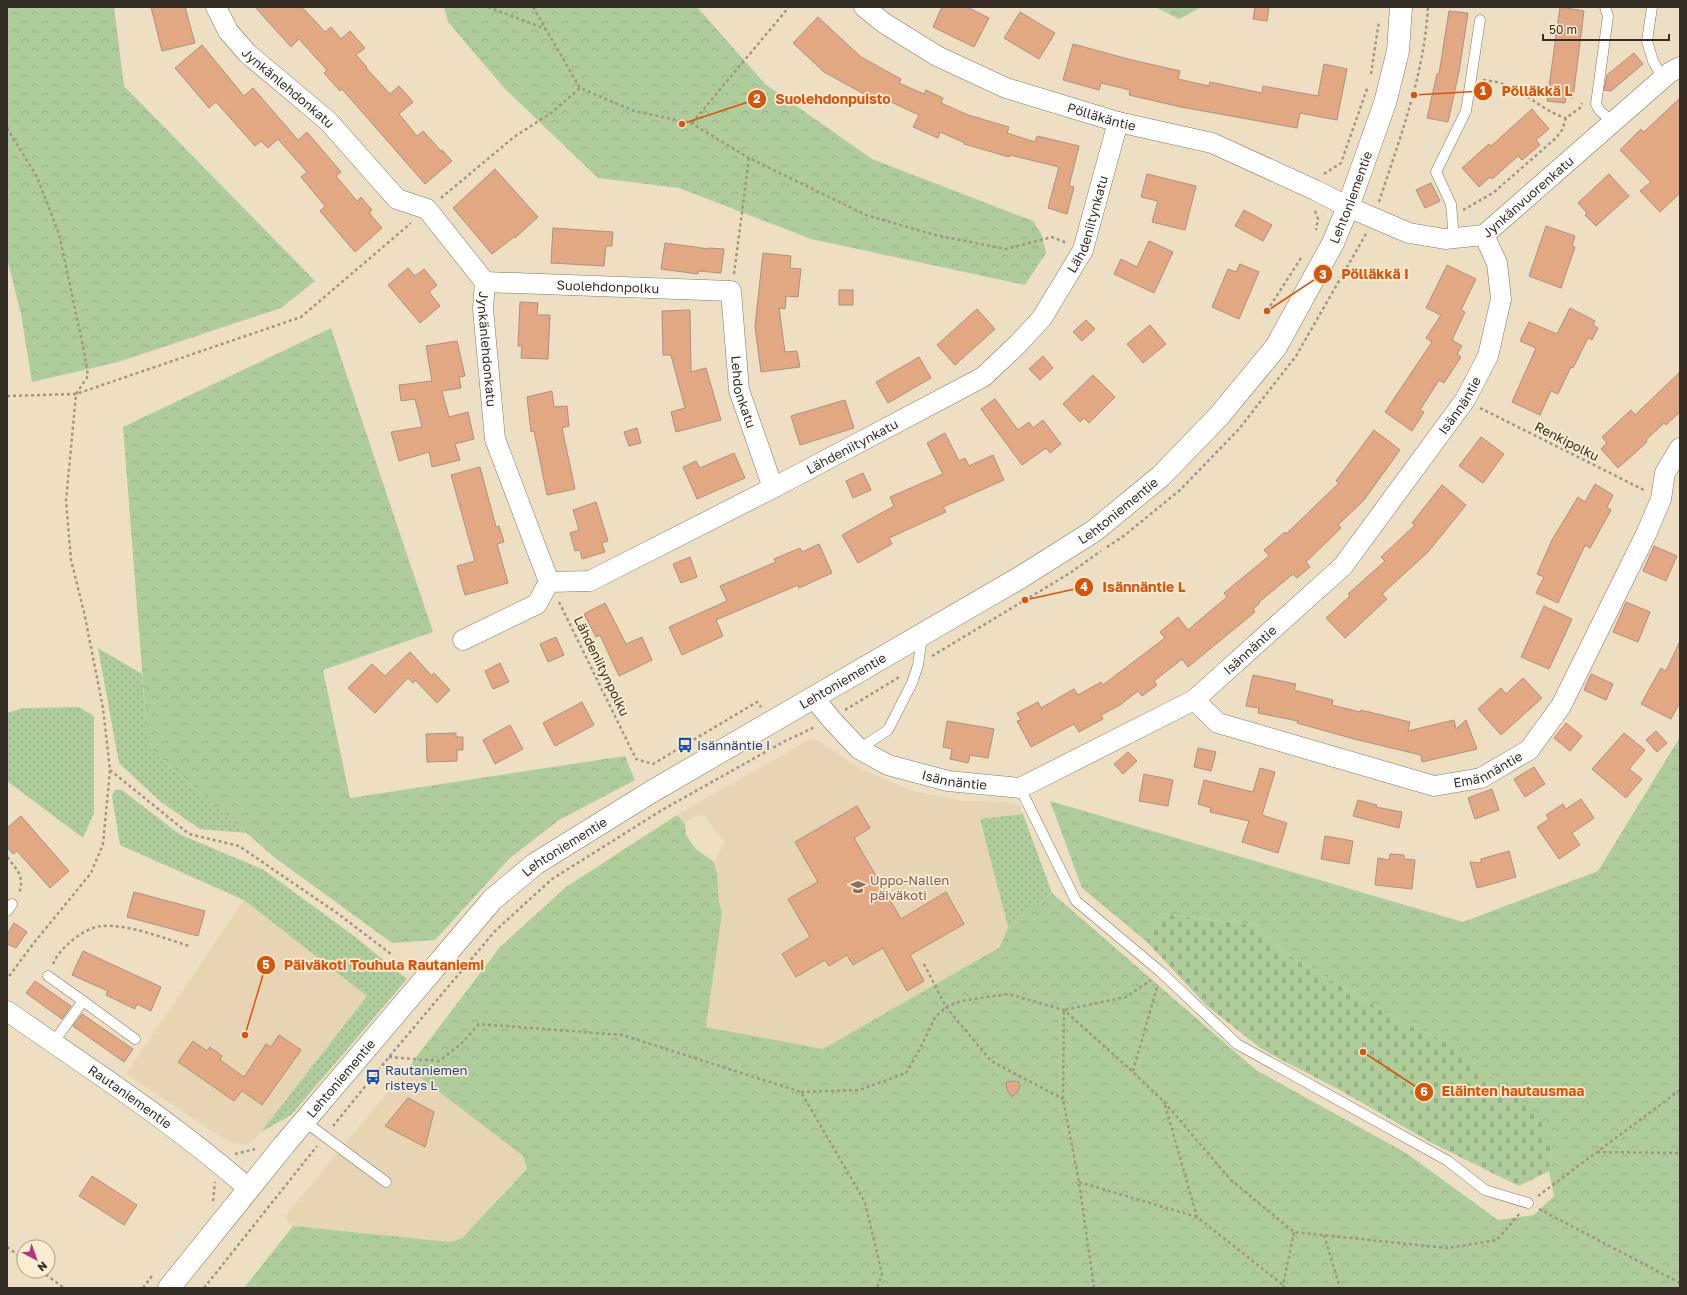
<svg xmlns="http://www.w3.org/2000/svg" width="1687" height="1295" font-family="'Golos Text',sans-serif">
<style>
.built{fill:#e7d4b2}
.grass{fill:url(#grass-dots)}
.forest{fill:url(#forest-crowns)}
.cemetery{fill:url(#cemetery-stones)}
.building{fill:#e2a883;stroke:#ab907f}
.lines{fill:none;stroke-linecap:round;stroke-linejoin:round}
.service-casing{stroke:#83755c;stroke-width:11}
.minor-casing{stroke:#83755c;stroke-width:21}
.secondary-casing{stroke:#83755c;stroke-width:23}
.path{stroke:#a19581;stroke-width:2.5;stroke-dasharray:3 3;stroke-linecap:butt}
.service{stroke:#fff;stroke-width:10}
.minor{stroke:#fff;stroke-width:20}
.secondary{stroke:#fff;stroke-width:22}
.labels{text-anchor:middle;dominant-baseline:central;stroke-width:3.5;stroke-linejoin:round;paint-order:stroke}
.street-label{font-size:13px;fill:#342e24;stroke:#fcecd0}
.transit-label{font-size:13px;fill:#164399;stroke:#fcecd0;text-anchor:start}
.education-label{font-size:13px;fill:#785e54;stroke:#fcecd0;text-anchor:start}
.leader{fill:none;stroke:#d6550e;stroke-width:1.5}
.callout-dot{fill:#d6550e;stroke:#fcecd0;stroke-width:1.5}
.mark-label{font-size:12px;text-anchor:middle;font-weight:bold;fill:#fff}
.callout-label{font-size:14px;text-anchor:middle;font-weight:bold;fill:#d6550e;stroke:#fcecd0;stroke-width:3.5;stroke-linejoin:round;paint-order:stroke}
</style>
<defs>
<pattern id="grass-dots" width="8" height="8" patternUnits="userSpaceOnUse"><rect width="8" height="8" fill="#afcd9a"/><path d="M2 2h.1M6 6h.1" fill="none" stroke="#97b085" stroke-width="1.8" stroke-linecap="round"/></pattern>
<pattern id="forest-crowns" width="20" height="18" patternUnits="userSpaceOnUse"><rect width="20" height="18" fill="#afcd9a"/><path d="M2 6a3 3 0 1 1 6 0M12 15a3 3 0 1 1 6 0" fill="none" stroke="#97b085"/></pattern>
<pattern id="cemetery-stones" width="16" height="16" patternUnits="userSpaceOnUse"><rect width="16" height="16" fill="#afcd9a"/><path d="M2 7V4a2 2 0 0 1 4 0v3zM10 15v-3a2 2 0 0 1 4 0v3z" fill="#97b085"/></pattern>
</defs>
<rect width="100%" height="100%" fill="#eedfc3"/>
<!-- built -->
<g class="built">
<path d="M809 740 819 741 861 769 913 791 962 801 1010 802 1019 806 1023 814 980 819 1008 927 1000 947 823 1049 705 1027 722 913 719 901 717 874 714 862 725 841 715 831 705 815 693 817 685 824 677 815Z"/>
<path d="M244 900 367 996 283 1106 261 1132 247 1145 235 1144 213 1132 126 1074Z"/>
<path d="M408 1068 523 1156 527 1169 462 1238 451 1242 293 1226 288 1222 286 1215Z"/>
</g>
<!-- grass -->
<g class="grass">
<path d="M98 648 142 674 148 747 246 833 200 829 161 802 119 763Z"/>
<path d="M79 707 94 716V813L83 838 7 781V713L23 708Z"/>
<path d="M115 790H122L179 834 264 870 354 936 407 979 291 1115 261 1132 367 996 244 900 120 845 112 796Z"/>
<path d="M1023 814 1052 893 1008 927 980 819Z"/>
</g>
<!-- forest -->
<g class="forest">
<path d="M7 7H114L124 86 315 281 281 308 118 362 32 382 21 314 7 259Z"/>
<path d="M444 7H697L765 84 872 159 1033 221 1042 235 1046 253 1025 285 811 239 679 188 598 178 505 89 448 22Z"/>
<path d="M1155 7H1202L1179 19Z"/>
<path d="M331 328 433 632 323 670 350 798 625 756 635 780 559 820 510 858 435 940 392 943 274 857 148 747 123 427Z"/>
<path d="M1680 737V1288H244L293 1226 451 1242 462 1238 527 1169 523 1156 408 1068 500 947 566 887 677 815 685 824 686 835 696 849 714 862 717 874 719 901 722 913 706 1027 823 1049 1000 947 1008 927 1052 893 1256 1070 1406 1153 1498 1220 1534 1215 1554 1196 1549 1171 1551 1153 1441 1040 1400 1021 1283 952 1255 925 1161 914 1147 942 1082 888 1050 801 1463 922 1598 871Z"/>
</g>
<!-- cemetery -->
<path class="cemetery" d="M1161 914 1255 925 1283 952 1400 1021 1441 1040 1521 1101 1544 1125 1551 1153 1549 1171 1519 1186 1434 1144 1338 1089 1278 1058 1259 1047 1206 1005 1147 942Z"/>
<!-- building -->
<g class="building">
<path d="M151 7H185L195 43 162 51Z"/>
<path d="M255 7H302L325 32 331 27 341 39 350 31 365 48 356 55 367 67 366 68 390 94 399 86 413 102 399 114 417 136 423 131 441 151 442 150 452 161 425 184 342 89 340 91 324 73 327 70 299 39 291 47Z"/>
<path d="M942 7H967L989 18 974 47 933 27Z"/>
<path d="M1255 7H1269L1267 21 1253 19Z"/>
<path d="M1560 7 1584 11 1573 98 1566 97 1565 103 1547 101Z"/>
<path d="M1449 11 1468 13 1459 72 1448 122 1427 118 1437 74H1439Z"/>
<path d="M1020 12 1055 33 1039 59 1004 38Z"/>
<path d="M818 17 861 57 901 79 899 83 924 94 926 90 943 98 941 103 968 115 1009 127 1007 133 1035 142 1037 136 1079 146 1069 186 1074 187 1067 214 1048 208 1059 167 1010 155 1009 157 964 144 965 143 940 132 938 138 913 127 919 115 889 101 886 106 824 72 793 43Z"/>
<path d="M1073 44 1132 60 1180 71 1178 79 1209 86 1210 82 1262 93 1263 86 1318 96 1324 64 1347 69 1337 120 1300 113 1297 128 1181 107 1129 95 1130 90 1101 83 1099 90 1063 80Z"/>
<path d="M202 45 244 96 253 88 298 140 307 132 341 172 336 176 357 201 361 197 372 210 369 213 382 228 355 252 320 211 325 206 301 177 307 172 278 139 268 148 261 141 255 146 216 102 209 108 175 68Z"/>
<path d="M1634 53 1643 64 1611 91 1604 90 1607 75Z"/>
<path d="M1680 98V193L1660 212 1640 191 1651 182 1620 150 1641 129 1644 132Z"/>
<path d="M1532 109 1549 129 1536 140 1540 145 1522 160 1518 156 1492 179 1490 177 1479 187 1462 168 1489 144 1491 146Z"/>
<path d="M495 169 538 217 515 238 514 237 492 254 453 208Z"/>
<path d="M1147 174 1196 186 1185 230 1152 222 1158 201 1141 197Z"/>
<path d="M1609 174 1629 196 1596 226 1585 215 1587 213 1578 203Z"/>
<path d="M1431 183 1440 201 1425 208 1416 190Z"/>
<path d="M1244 210 1272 225 1263 241 1235 226Z"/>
<path d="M1546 226 1575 236 1572 246 1575 247 1561 288 1529 276Z"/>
<path d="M553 228 613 232 612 246H606L604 266 551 263Z"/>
<path d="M1149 241 1173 252 1154 293 1114 274 1121 259 1137 267Z"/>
<path d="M665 243 709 249V248L724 249 721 273 698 271V274L661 269Z"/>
<path d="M763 253 791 256 790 268 801 269 798 297 786 296 785 309 779 308 785 352 797 351 800 367 761 372 755 326Z"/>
<path d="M1240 264 1259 272 1239 319 1212 307 1228 269 1236 272Z"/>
<path d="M1447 265 1476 279 1461 310 1465 312 1452 340 1462 346 1457 354 1461 357 1444 383 1439 380 1420 410 1424 412 1412 431 1385 412 1432 342 1426 338 1441 315 1426 308Z"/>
<path d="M408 268 415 276 424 269 437 285 429 292 440 306 420 323 388 285Z"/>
<rect x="839" y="290" width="14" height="15"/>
<path d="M520 302 538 303 537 315H550L548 359 521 358 522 346H518Z"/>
<path d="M1570 308 1595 321 1593 325 1598 328 1592 340 1588 338 1573 368 1571 367 1558 394 1551 391 1540 415 1512 402 1536 348 1520 341 1529 322 1557 334Z"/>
<path d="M977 309 995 329 955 365 937 345Z"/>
<path d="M690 310 691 372 706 368 721 420 676 432 671 412 685 408 671 355H663L662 311Z"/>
<path d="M1086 320 1095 329 1082 341 1073 332Z"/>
<path d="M1150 325 1166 344 1143 363 1127 344Z"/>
<path d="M457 341 465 376 459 377 461 388 442 391 449 417 468 412 474 439 455 444 460 460 432 467 429 452 399 461 391 432 422 427 415 399 401 401 399 385 432 381 426 346Z"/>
<path d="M1043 356 1053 368 1040 380 1029 369Z"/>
<path d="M919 357 931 378 888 403 876 382Z"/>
<path d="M1680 372V412L1666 425 1664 423 1646 440 1647 442 1618 468 1601 449 1607 443 1602 437 1631 410 1635 415Z"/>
<path d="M1093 375 1115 397 1089 423 1084 418 1080 422 1063 404Z"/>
<path d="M552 391 554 407 567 406 569 426 562 428 575 489 547 495 534 431 531 432 527 397Z"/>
<path d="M995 399 1018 430 1029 422 1033 428 1043 420 1061 444 1050 453 1046 448 1022 465 981 409Z"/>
<path d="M845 400 854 428 800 445 791 416Z"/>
<path d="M637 428 641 443 629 446 624 432Z"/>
<path d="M1374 430 1400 450 1364 500 1338 525 1341 528 1306 562 1310 567 1297 578 1293 574 1259 602 1260 603 1253 609 1255 612 1188 667 1182 659 1154 681 1157 685 1142 696 1138 691 1120 705 1101 715 1103 719 1079 732 1074 724 1031 747 1017 721 1021 720 1017 713 1038 702 1041 708 1074 689 1078 695 1101 682 1103 685 1165 638 1160 632 1178 617 1188 630 1227 597 1224 593 1269 556 1264 550 1285 532 1286 534 1339 483 1336 481Z"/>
<path d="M945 433 959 461 965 458 969 466 993 455 1004 480 943 507 946 512 889 538 892 544 858 563 842 535 894 506 890 497 943 474 927 443Z"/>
<path d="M1481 437 1504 454 1483 483 1459 466Z"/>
<path d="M734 453 745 478 697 499 683 467 696 461 700 468Z"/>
<path d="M480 467 496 527 499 526 504 542 497 544 508 583 465 595 457 566 475 561 451 475Z"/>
<path d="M863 473 871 490 853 498 846 481Z"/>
<path d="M1595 484 1613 495 1607 507 1611 510 1590 548 1585 545 1558 603 1536 593 1544 577 1537 574 1552 540 1578 497 1585 502Z"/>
<path d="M1442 485 1466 505 1428 552 1382 594 1387 599 1345 638 1326 618 1350 596 1348 594 1385 561 1381 557 1415 525 1412 523Z"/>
<path d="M596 502 608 541 602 543 605 552 582 559 580 550 575 551 570 533 579 530 573 510Z"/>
<path d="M819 544 832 573 799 588 798 585 716 620 723 636 682 655 669 627 727 601 720 586 776 562 774 559 800 548 802 552Z"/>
<path d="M1654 546 1677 556 1666 581 1643 571Z"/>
<path d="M690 557 697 577 681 583 673 564Z"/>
<path d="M1626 602 1650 612 1638 642 1613 632Z"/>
<path d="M605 603 626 644 642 637 652 660 619 676 600 635 596 637 584 614Z"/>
<path d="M1544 606 1572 619 1549 669 1521 657Z"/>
<path d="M556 637 564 655 548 662 540 644Z"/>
<path d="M1680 641V702L1671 719 1641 704 1661 668 1666 671Z"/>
<path d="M410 652 432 676 434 673 450 690 437 703 415 680 413 683 408 678 375 713 348 688 372 664 385 676Z"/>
<path d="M500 663 509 682 493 689 485 671Z"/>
<path d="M1591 674 1613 684 1606 700 1584 690Z"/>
<path d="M1253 675 1296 684 1294 690 1333 700 1332 705 1360 712 1361 710 1410 722 1408 731 1454 720 1456 729 1466 720 1477 749 1422 762 1421 755 1354 739 1297 723 1298 721 1258 713 1259 708 1246 706Z"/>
<path d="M1523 678 1542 698 1501 735 1478 709 1501 688 1506 694Z"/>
<path d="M582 702 594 725 555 746 543 723Z"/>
<path d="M947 721 994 729 988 758 970 755 968 763 950 759 952 749 943 747Z"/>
<path d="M1566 723 1582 736 1570 751 1554 738Z"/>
<path d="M510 725 523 749 495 764 483 740Z"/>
<path d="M1656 731 1667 743 1657 752 1646 740Z"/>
<path d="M456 733V737H463V750H457V761L427 762 426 734Z"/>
<path d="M1624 733 1645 750 1629 769 1642 779 1626 798 1592 769Z"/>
<path d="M1198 748 1216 752 1211 771 1194 767Z"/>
<path d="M1128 752 1137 761 1123 774 1114 764Z"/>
<path d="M1534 767 1545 784 1525 797 1514 779Z"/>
<path d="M1260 768 1275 772 1262 815 1287 823 1278 853 1242 842 1249 821 1210 812 1211 808 1198 804 1204 780 1253 792Z"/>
<path d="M1144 774 1173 780 1168 806 1139 801Z"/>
<path d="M1492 789 1499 810 1475 819 1468 798Z"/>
<path d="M1581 799 1594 818 1572 833 1580 845 1559 859 1537 827 1549 819 1546 815 1563 804 1566 809Z"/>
<path d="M1358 800 1377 805 1376 807 1402 812 1399 828 1353 816Z"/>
<path d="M857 806 870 828 854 838 901 919 946 892 964 924 910 955 924 981 907 991 883 948 853 965 847 955 829 966 825 960 796 977 782 954 810 937 788 899 818 882 795 842Z"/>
<path d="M21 816 69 871 50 888 17 851 13 854 7 847V828Z"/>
<path d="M1325 836 1353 841 1349 864 1321 859Z"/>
<path d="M1509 851 1516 877 1477 888 1470 862 1481 863V859Z"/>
<path d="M1390 854 1404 855V859L1415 860 1412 889 1375 885 1378 858 1389 860Z"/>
<path d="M134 892 205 911 198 936 127 917Z"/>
<path d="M14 923 27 932 16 948 7 944V934Z"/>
<path d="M83 951 161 987 151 1011 137 1004 135 1009 106 995 108 991 72 975Z"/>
<path d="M35 981 71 1006 62 1019 26 993Z"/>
<path d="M82 1014 133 1049 124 1062 73 1026Z"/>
<path d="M279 1035 301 1050 262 1105 242 1091 234 1101 178 1062 193 1041 207 1051 210 1047 222 1056 220 1060 244 1077 266 1044 271 1047Z"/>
<path d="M1013 1081 1019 1082 1020 1087 1018 1091 1012 1097 1007 1090 1006 1082Z"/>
<path d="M408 1098 434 1112 425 1147 385 1126Z"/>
<path d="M92 1176 137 1205 124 1225 79 1196Z"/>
</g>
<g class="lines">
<defs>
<g id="service">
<path d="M1605 7 1608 16 1596 104 1600 111 1614 123"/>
<path d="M1652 7 1647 41 1653 61 1663 79"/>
<path d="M1454 239 1451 204 1436 172 1466 111 1480 20"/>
<path d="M859 749 888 730 912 683 918 665 922 636"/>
<path d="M1020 788 1076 901 1162 973 1237 1044 1448 1161 1485 1190 1528 1203"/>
<path d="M7 911 12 904"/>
<path d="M48 976 83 1001"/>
<path d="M53 1043 83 1001 135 1039"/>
<path d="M304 1121 386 1182"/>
</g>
<g id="minor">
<path id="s1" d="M216 7 228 31 248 54 328 121 397 199 427 209 485 282 483 309 495 439 549 582"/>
<path id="s2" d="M864 7 884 23 937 56 1006 88 1118 122 1212 143 1315 190 1348 207 1409 233 1445 239 1484 235 1669 73 1680 67"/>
<path id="s3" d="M485 282 731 291 739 390 773 488"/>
<path id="s4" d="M463 640 537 604 549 582 590 581 773 488 983 377 1018 344 1042 318 1083 250 1118 122"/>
<path id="s5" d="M813 697 831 719 859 749 888 765 948 781 1020 788 1194 700 1343 566 1465 400 1488 356 1501 299 1497 263 1484 235"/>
<path id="s6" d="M1194 700 1218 723 1434 786 1481 778 1529 750 1561 706 1647 532 1661 499 1665 473 1680 448"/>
<path id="s7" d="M7 1011C89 1068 173 1122 248 1188"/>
</g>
<g id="secondary">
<path id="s8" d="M169 1288 284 1145 492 900 535 864 651 792 1021 577 1094 531 1161 476 1219 416 1276 347 1333 243 1348 207 1385 103 1398 51 1401 7"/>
</g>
</defs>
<!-- service casing -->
<use href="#service" class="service-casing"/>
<!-- minor casing -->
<use href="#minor" class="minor-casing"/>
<!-- secondary casing -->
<use href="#secondary" class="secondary-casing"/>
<!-- path -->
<g class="path">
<path d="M488 7 546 29"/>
<path d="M533 7 580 88"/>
<path d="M1371 74 1379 21"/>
<path d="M1483 80C1494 81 1506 84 1516 90 1533 99 1548 113 1566 118"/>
<path d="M692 123 789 7"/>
<path d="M7 128 37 177 59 234 84 351 88 376 76 394 66 501 71 560 84 612 103 708 110 770 103 844 91 873 33 944 7 979"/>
<path d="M1324 174 1341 163 1368 86"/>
<path d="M441 198 514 137 551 113 580 88 634 111 691 123 749 158"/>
<path d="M1379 202C1400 137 1424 76 1428 7"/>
<path d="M1463 210 1493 193 1556 138 1562 130 1566 118 1580 108 1582 103"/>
<path d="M1315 211 1318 219 1316 230"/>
<path d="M734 274 749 158 866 215 935 235 1006 249 1052 237 1067 243"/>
<path d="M1267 311 1301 258"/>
<path d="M7 396 76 394 301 317 411 223"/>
<path d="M1480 408 1644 490"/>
<path d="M1107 547 1125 535 1180 490 1239 429 1296 356 1366 234"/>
<path d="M559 602 636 759 653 764 757 702 761 707"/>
<path d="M932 656 1070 573 1101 551"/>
<path d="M845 710 901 676"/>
<path d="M110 770 189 834 239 846 337 913 391 954"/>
<path d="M7 857C17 870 25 876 19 894"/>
<path d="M53 964C56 957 61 950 67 945 76 936 90 927 102 926 129 924 163 938 189 946"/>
<path d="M924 964 946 1007 991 1061 1063 1099"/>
<path d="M389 1057 439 1061 461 1044 479 1024 622 1035 801 1092 865 1202 882 1274 877 1288"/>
<path d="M1133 1071 1157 987"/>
<path d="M801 1092 859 1090 906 1073 923 1043 935 1017 946 1007 961 1001 1008 994 1064 1010 1132 1071 1165 1103 1231 1180 1294 1232 1447 1248 1497 1240 1520 1213"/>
<path d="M1165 1105 1197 1217 1283 1285"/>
<path d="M333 1126 389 1057 495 931 552 879 662 810 785 741 815 727"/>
<path d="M1597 1152 1680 1153"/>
<path d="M235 1154 255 1149"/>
<path d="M1079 1182 1197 1217"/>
<path d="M1538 1196 1680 1090"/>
<path d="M213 1201 215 1182"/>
<path d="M1539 1209 1680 1283"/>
<path d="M1324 1235 1340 1288"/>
<path d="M7 1247 24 1259"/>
<path d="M41 1271 64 1288"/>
<path d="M143 1288 152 1276"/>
<path d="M204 1288 317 1146"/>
<path d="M1094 1288 1079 1182 1063 1099 1064 1010 1126 997 1151 980"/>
<path d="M1284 1288 1283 1285 1294 1232"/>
</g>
<!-- service -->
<use href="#service" class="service"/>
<!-- minor -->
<use href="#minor" class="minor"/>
<!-- secondary -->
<use href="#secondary" class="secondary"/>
</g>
<!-- icons -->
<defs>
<symbol id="bus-bare" viewBox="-9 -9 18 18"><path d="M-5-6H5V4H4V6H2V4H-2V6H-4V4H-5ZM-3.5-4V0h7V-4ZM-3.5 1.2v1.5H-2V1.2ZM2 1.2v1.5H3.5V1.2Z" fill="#1a4fb4" stroke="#fcecd0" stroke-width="2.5" paint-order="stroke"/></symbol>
<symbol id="school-bare" viewBox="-9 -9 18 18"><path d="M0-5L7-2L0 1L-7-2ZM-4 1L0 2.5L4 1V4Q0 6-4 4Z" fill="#8d6e63" stroke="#fcecd0" stroke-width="2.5" paint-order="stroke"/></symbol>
</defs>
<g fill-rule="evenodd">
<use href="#bus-bare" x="674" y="734" width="22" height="22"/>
<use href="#school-bare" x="847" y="876" width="22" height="22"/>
<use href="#bus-bare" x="362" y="1066" width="22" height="22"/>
</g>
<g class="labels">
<!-- street labels -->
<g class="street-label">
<text stroke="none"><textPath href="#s1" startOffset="110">Jynkänlehdonkatu</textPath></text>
<text stroke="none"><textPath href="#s2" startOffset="264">Pölläkäntie</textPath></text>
<text stroke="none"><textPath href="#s2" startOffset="728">Jynkänvuorenkatu</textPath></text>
<text stroke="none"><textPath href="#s8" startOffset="1639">Lehtoniementie</textPath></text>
<text stroke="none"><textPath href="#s4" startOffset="780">Lähdeniitynkatu</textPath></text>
<text stroke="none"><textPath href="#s3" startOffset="123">Suolehdonpolku</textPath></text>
<text stroke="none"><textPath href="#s1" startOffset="458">Jynkänlehdonkatu</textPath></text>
<text stroke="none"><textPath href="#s3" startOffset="348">Lehdonkatu</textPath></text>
<text stroke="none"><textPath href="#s5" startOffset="831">Isännäntie</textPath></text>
<text transform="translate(1567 441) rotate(27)">Renkipolku</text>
<text stroke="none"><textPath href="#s4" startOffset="443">Lähdeniitynkatu</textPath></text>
<text stroke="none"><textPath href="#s8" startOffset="1243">Lehtoniementie</textPath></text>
<text stroke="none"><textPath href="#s5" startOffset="507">Isännäntie</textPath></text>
<text transform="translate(602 666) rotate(64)">Lähdeniitynpolku</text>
<text stroke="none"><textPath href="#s8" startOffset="919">Lehtoniementie</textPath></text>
<text stroke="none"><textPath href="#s6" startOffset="315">Emännäntie</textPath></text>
<text stroke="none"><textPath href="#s5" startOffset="171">Isännäntie</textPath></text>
<text stroke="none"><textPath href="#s8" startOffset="595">Lehtoniementie</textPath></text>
<text stroke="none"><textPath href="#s8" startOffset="271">Lehtoniementie</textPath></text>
<text stroke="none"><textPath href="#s7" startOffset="150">Rautaniementie</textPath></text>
</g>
<!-- transit labels -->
<g class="transit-label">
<text x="697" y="745">Isännäntie I</text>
<text x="385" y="1070">Rautaniemen<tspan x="385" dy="15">risteys L</tspan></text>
</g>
<!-- education labels -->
<g class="education-label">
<text x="870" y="880">Uppo-Nallen<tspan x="870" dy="15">päiväkoti</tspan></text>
</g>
</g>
<!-- callouts -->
<path class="leader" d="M1414 95L1483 91M682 124L757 99M1267 311L1323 274M1025 600L1084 587M245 1035L266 965M1363 1052L1424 1092"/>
<g class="callout-dot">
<circle cx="1414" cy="95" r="4"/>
<circle cx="682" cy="124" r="4"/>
<circle cx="1267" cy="311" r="4"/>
<circle cx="1025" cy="600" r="4"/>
<circle cx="245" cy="1035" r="4"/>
<circle cx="1363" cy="1052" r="4"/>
<circle cx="1483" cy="91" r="10"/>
<circle cx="757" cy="99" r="10"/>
<circle cx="1323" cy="274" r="10"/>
<circle cx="1084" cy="587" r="10"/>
<circle cx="266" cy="965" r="10"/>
<circle cx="1424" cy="1092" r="10"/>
</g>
<g class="mark-label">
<text x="1483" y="95">1</text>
<text x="757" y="103">2</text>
<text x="1323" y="279">3</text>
<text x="1084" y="591">4</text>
<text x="266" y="969">5</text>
<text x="1424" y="1096">6</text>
</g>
<g class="callout-label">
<text x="1537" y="96">Pölläkkä L</text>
<text x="833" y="104">Suolehdonpuisto</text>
<text x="1375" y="279">Pölläkkä I</text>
<text x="1144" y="592">Isännäntie L</text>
<text x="384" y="970">Päiväkoti Touhula Rautaniemi</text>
<text x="1513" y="1096">Eläinten hautausmaa</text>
</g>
<!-- border -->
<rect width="1687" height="1295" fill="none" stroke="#342e24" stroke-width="16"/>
<!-- north arrow -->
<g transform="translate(36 1259) rotate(139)"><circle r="19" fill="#fcecd0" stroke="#aca08b"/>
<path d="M0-3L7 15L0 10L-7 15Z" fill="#b43481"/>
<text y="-6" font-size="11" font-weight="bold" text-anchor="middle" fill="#342e24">N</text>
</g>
<!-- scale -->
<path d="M1543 34v6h126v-6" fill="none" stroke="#342e24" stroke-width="2"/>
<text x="1549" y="34" font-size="12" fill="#342e24" stroke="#fcecd0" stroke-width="3" paint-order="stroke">50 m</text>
</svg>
